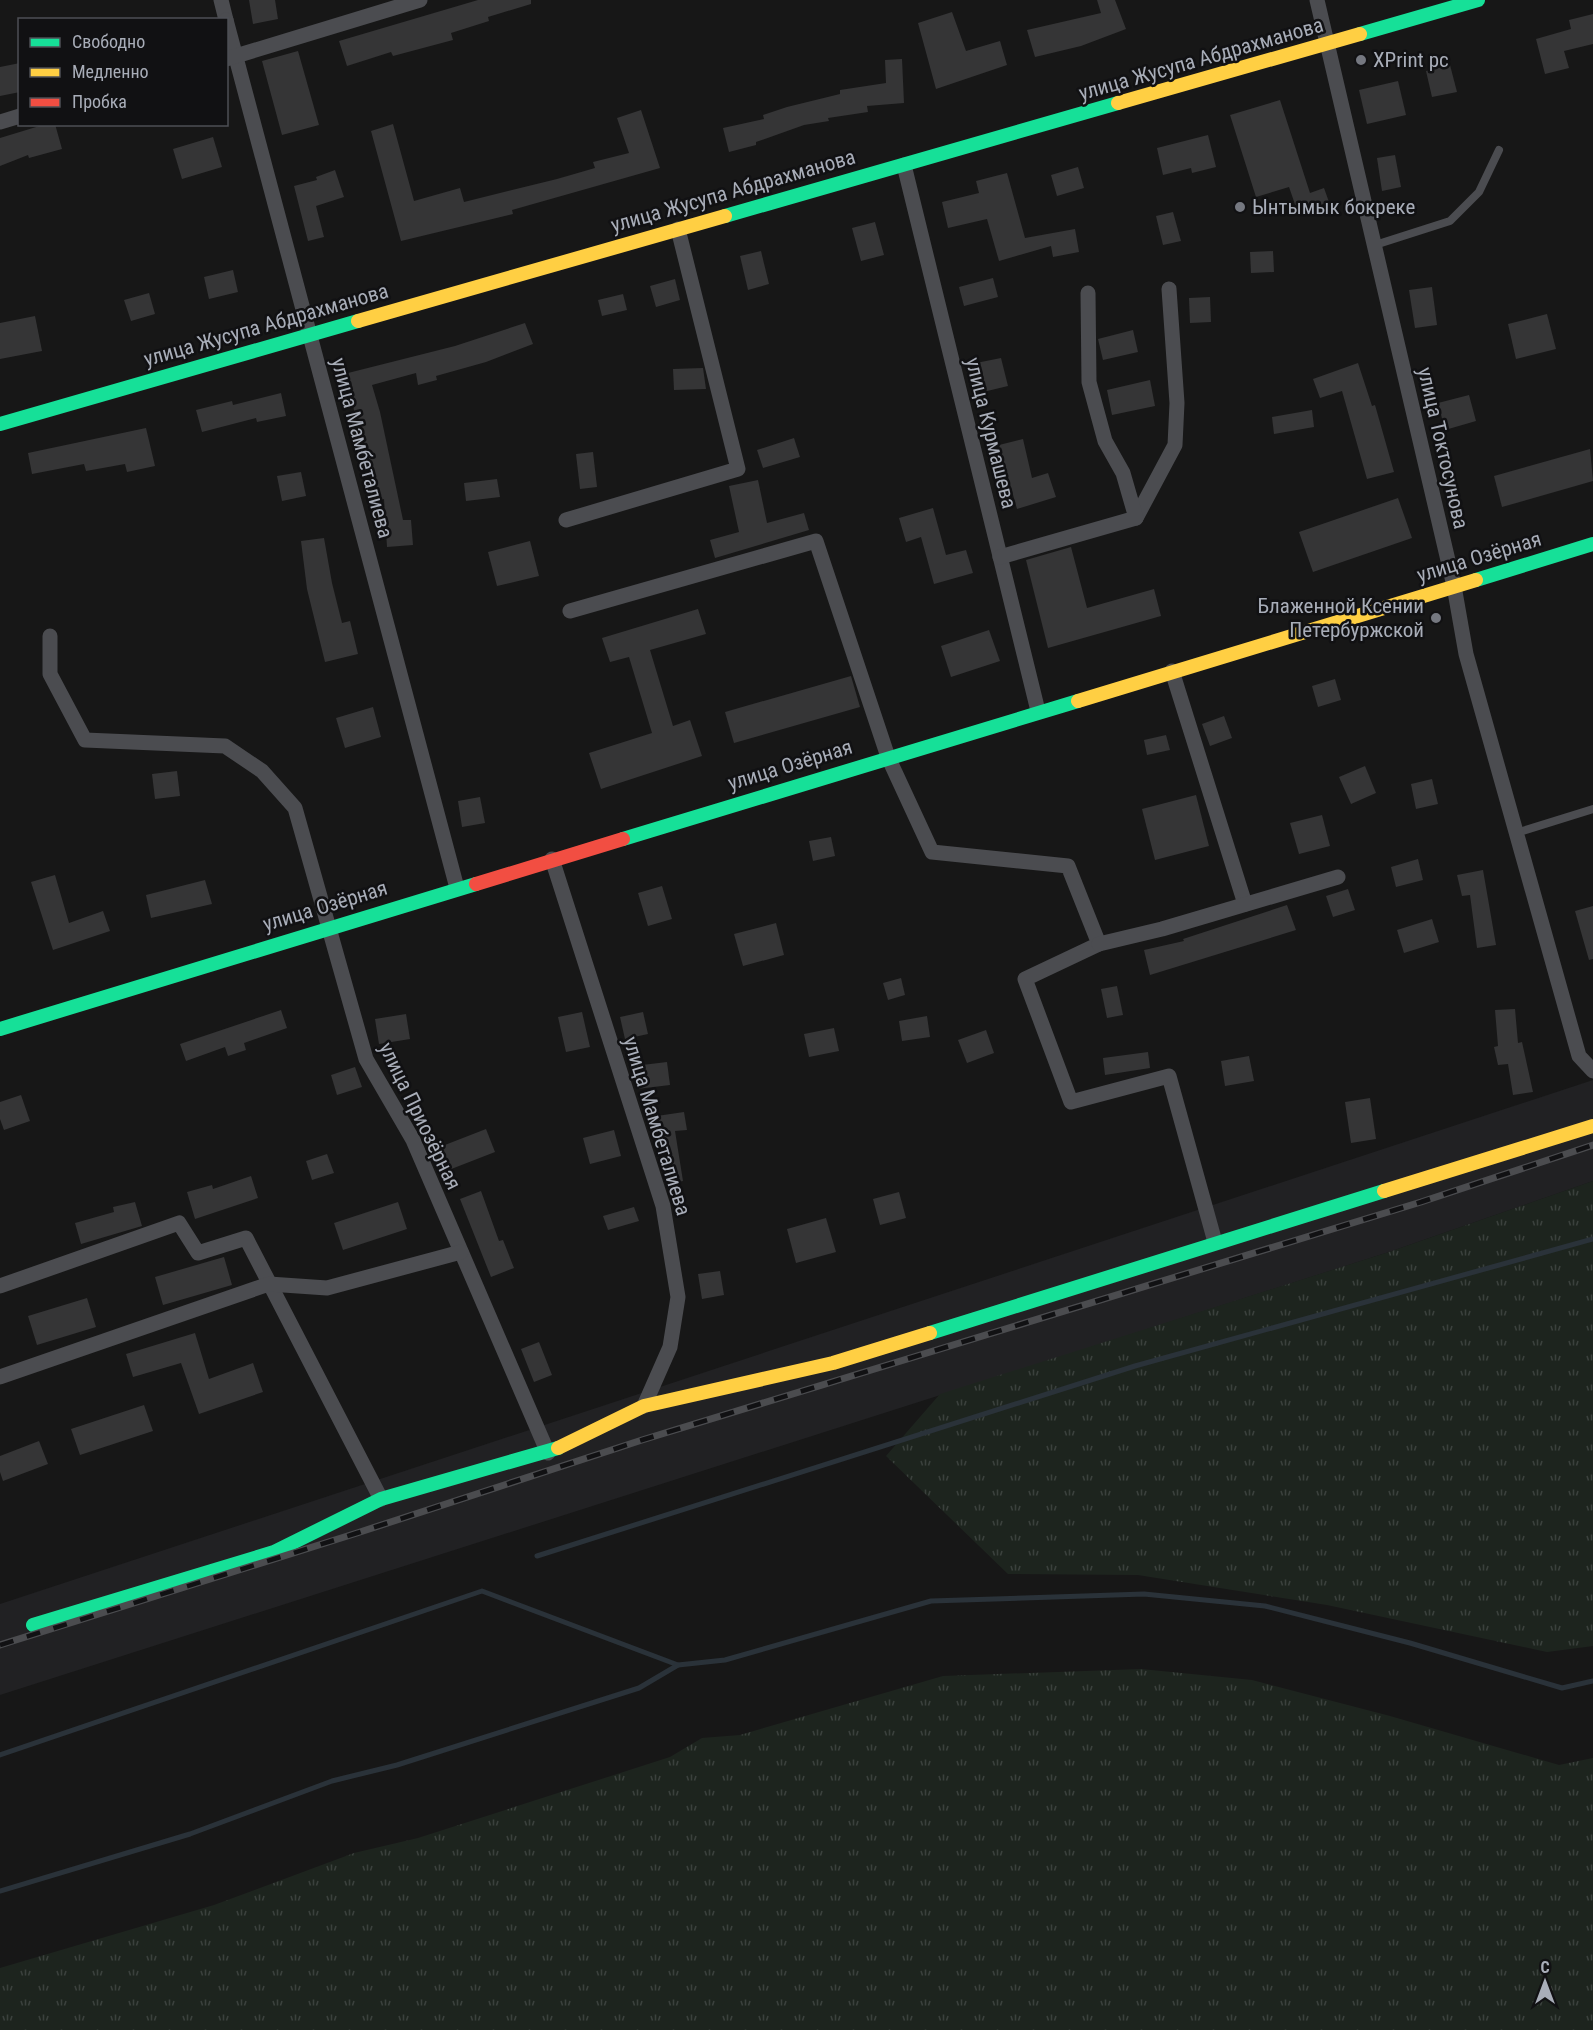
<svg xmlns="http://www.w3.org/2000/svg" width="1593" height="2030" font-family="'Roboto Condensed',sans-serif">
<style>
.built{fill:#212123}
.grass{fill:url(#grass-tufts)}
.lines{fill:none;stroke-linecap:round;stroke-linejoin:round}
.stream{stroke:#2a3239;stroke-width:5}
.building{fill:#353536}
.lane{stroke:#4b4c50;stroke-width:8}
.street{stroke:#4b4c50;stroke-width:15}
.fast{stroke:#16e098;stroke-width:14}
.slow{stroke:#ffcf43;stroke-width:14}
.jam{stroke:#f24e42;stroke-width:14}
.rail-casing{stroke:#4b4c4f;stroke-width:7}
.rail{stroke:#111113;stroke-width:4.5;stroke-dasharray:14;stroke-linecap:butt}
.poi-dot{fill:#757880;stroke:#111113;stroke-width:2}
.labels{text-anchor:middle;dominant-baseline:central;stroke-width:5;stroke-linejoin:round;paint-order:stroke}
.street-label{font-size:21px;fill:#a8adb8;stroke:#111113}
.poi-label{font-size:21px;fill:#a8adb8;stroke:#111113;text-anchor:start}
</style>
<defs>
<pattern id="grass-tufts" width="24" height="20" patternUnits="userSpaceOnUse" patternTransform="scale(1.5)"><rect width="24" height="20" fill="#1d241e"/><path d="M3 7l-1-3M5 7V3M7 7l1-3M15 17l-1-3M17 17v-4M19 17l1-3" fill="none" stroke="#3b413d"/></pattern>
</defs>
<rect width="100%" height="100%" fill="#171717"/>
<!-- built -->
<path class="built" d="M1593 1080V1181L1389 1252 0 1695V1604Z"/>
<!-- grass -->
<g class="grass">
<path d="M1593 1181V1646L1547 1652 1327 1605 1138 1575 1008 1574 886 1456 940 1394 1389 1252Z"/>
<path d="M1141 1669 1252 1680 1390 1716 1559 1765 1593 1758V2030H0V1968L214 1905 354 1853 418 1838 670 1757 702 1738 740 1735 943 1676Z"/>
</g>
<g class="lines">
<!-- stream -->
<g class="stream">
<path d="M537 1556 1135 1366 1593 1239"/>
<path d="M0 1755 482 1591 678 1665"/>
<path d="M0 1891 190 1834 332 1781 397 1765 639 1688 678 1665 725 1660 931 1601 1144 1594 1265 1606 1410 1643 1562 1688 1593 1681"/>
</g>
</g>
<!-- building -->
<g class="building">
<path d="M249 0H275L278 19 253 24Z"/>
<path d="M478 0H531V4L488 17 489 21 451 33 453 40 393 56 391 52 347 66 339 41Z"/>
<path d="M1097 0H1115L1126 29 1081 46 1035 57 1027 30 1101 13Z"/>
<path d="M952 12 966 51 1000 41 1007 65 936 89 918 23Z"/>
<path d="M1593 14V44L1564 51 1569 68 1545 74 1536 39 1571 29 1569 20Z"/>
<path d="M298 51 319 125 282 135 262 61Z"/>
<path d="M902 59 904 103 867 106 868 112 828 118 829 121 804 125 756 142V145L729 152 723 128 764 119 763 115 787 107 840 94V90L886 83 885 60Z"/>
<path d="M20 63V92L0 96V67Z"/>
<path d="M1450 65 1457 92 1432 97 1426 71Z"/>
<path d="M1398 81 1406 115 1367 124 1359 90Z"/>
<path d="M1280 100 1310 193 1324 188 1329 202 1298 213 1289 187 1256 197 1230 115Z"/>
<path d="M641 110 660 168 512 210 513 214 401 241 371 131 393 124 414 201 460 188 464 202 557 179 595 168 593 162 629 153 617 118Z"/>
<path d="M46 124H55L62 149 29 158 28 155 0 166V138Z"/>
<path d="M1208 135 1216 167 1192 173 1191 168 1163 175 1157 148Z"/>
<path d="M213 137 222 167 182 179 173 149Z"/>
<path d="M1395 155 1401 187 1382 191 1377 158Z"/>
<path d="M1078 167 1084 188 1057 196 1051 175Z"/>
<path d="M335 170 344 197 316 206 324 237 308 241 294 186 317 180 316 177Z"/>
<path d="M1007 173 1025 238 1075 229 1079 252 1053 257 1051 246 999 261 987 219 948 228 942 202 979 193 976 181Z"/>
<path d="M1173 212 1181 241 1163 245 1156 216Z"/>
<path d="M875 222 884 255 861 261 852 228Z"/>
<path d="M761 251 769 284 748 290 740 256Z"/>
<path d="M1273 251 1274 272 1251 273 1250 252Z"/>
<path d="M233 270 238 292 209 299 204 277Z"/>
<path d="M993 278 998 297 964 306 959 287Z"/>
<path d="M675 279 680 300 656 307 650 286Z"/>
<path d="M1432 287 1437 325 1415 328 1409 290Z"/>
<path d="M149 293 155 314 131 321 124 300Z"/>
<path d="M623 294 627 310 602 316 598 300Z"/>
<path d="M1210 297 1211 322 1190 323 1189 298Z"/>
<path d="M1547 314 1556 349 1516 359 1508 324Z"/>
<path d="M35 316 42 351 0 359V323Z"/>
<path d="M525 323 533 344 486 362 436 376 437 380 418 385 416 373 372 385 380 412 403 520H411L413 545 387 547 384 499 376 501 367 455H365L357 431 352 397 350 398 344 374 455 346Z"/>
<path d="M1133 330 1138 352 1103 360 1098 339Z"/>
<path d="M1001 358 1008 386 983 392 976 363Z"/>
<path d="M1358 363 1372 406 1375 405 1394 472 1367 479 1342 391 1320 398 1313 379Z"/>
<path d="M703 368 706 389 674 390 673 369Z"/>
<path d="M1150 380 1155 406 1112 415 1107 390Z"/>
<path d="M281 393 286 416 257 422 256 418 202 432 196 410 232 401 233 405Z"/>
<path d="M1469 395 1476 421 1445 430 1438 403Z"/>
<path d="M1312 410 1314 427 1274 434 1272 417Z"/>
<path d="M146 428 155 466 127 472 125 464 86 471 84 464 32 474 28 453Z"/>
<path d="M794 438 800 457 763 468 757 450Z"/>
<path d="M1023 439 1032 478 1048 473 1056 497 1017 509 999 445Z"/>
<path d="M1590 449 1593 481 1502 507 1494 476Z"/>
<path d="M593 452 597 487 580 489 576 454Z"/>
<path d="M301 472 306 496 282 501 277 476Z"/>
<path d="M497 479 500 497 466 501 464 483Z"/>
<path d="M758 480 767 523 804 513 809 530 715 558 710 540 739 532 729 486Z"/>
<path d="M1398 498 1412 538 1313 572 1299 532Z"/>
<path d="M933 508 946 555 966 550 973 573 934 584 921 537 906 542 899 518Z"/>
<path d="M324 538 332 583 342 623 350 621 358 654 325 662 307 589 301 541Z"/>
<path d="M530 541 539 576 497 586 488 552Z"/>
<path d="M1071 547 1087 608 1154 589 1161 616 1048 648 1026 560Z"/>
<path d="M698 609 706 634 650 650 673 726 690 720 702 756 601 789 589 753 652 733 629 657 610 662 602 638Z"/>
<path d="M989 630 1000 661 951 677 941 646Z"/>
<path d="M851 676 860 707 734 743 725 712Z"/>
<path d="M1335 679 1341 700 1318 707 1312 686Z"/>
<path d="M373 707 381 737 345 748 336 718Z"/>
<path d="M1224 716 1232 738 1210 746 1202 724Z"/>
<path d="M1166 735 1170 750 1147 755 1144 740Z"/>
<path d="M1365 766 1376 793 1351 804 1339 777Z"/>
<path d="M177 771 180 796 155 799 152 774Z"/>
<path d="M1432 779 1438 804 1416 809 1411 784Z"/>
<path d="M1196 795 1209 846 1155 860 1142 809Z"/>
<path d="M480 797 485 823 462 827 458 801Z"/>
<path d="M1322 815 1330 846 1299 854 1290 823Z"/>
<path d="M831 837 835 856 813 861 809 841Z"/>
<path d="M1418 859 1423 880 1396 887 1391 867Z"/>
<path d="M1483 870 1496 945 1477 948 1470 895 1462 896 1457 875Z"/>
<path d="M55 875 69 923 103 911 110 931 53 950 31 882Z"/>
<path d="M205 880 212 904 151 918 146 895Z"/>
<path d="M662 886 672 919 648 926 638 893Z"/>
<path d="M1348 889 1355 910 1333 917 1326 896Z"/>
<path d="M1287 905 1296 930 1150 975 1144 950 1184 941 1183 939Z"/>
<path d="M1593 906V959L1589 960 1575 911Z"/>
<path d="M1432 919 1439 942 1404 953 1397 930Z"/>
<path d="M776 923 784 955 743 966 734 934Z"/>
<path d="M901 978 905 995 888 1000 883 983Z"/>
<path d="M1117 986 1123 1015 1107 1018 1101 989Z"/>
<path d="M1515 1009 1518 1043 1522 1042 1533 1092 1513 1095 1508 1064 1498 1065 1494 1047 1498 1046 1495 1010Z"/>
<path d="M281 1010 287 1028 244 1043 246 1050 228 1056 225 1047 186 1061 180 1044Z"/>
<path d="M582 1012 590 1047 566 1052 558 1017Z"/>
<path d="M643 1012 648 1034 625 1039 620 1017Z"/>
<path d="M406 1014 410 1039 379 1044 375 1019Z"/>
<path d="M927 1016 930 1037 902 1041 899 1021Z"/>
<path d="M834 1028 839 1051 809 1057 804 1034Z"/>
<path d="M986 1030 994 1053 967 1063 958 1040Z"/>
<path d="M1148 1052 1150 1068 1105 1075 1103 1058Z"/>
<path d="M1249 1056 1254 1081 1225 1086 1221 1061Z"/>
<path d="M667 1062 670 1085 637 1089 634 1066Z"/>
<path d="M355 1067 362 1087 337 1095 331 1075Z"/>
<path d="M21 1095 30 1121 4 1130 0 1119V1102Z"/>
<path d="M1370 1098 1376 1139 1351 1143 1345 1102Z"/>
<path d="M684 1112 687 1130 675 1131 683 1181 666 1184 658 1134H652L650 1117Z"/>
<path d="M486 1129 495 1152 441 1173 432 1150Z"/>
<path d="M614 1130 621 1156 590 1164 583 1138Z"/>
<path d="M327 1154 334 1173 312 1180 306 1161Z"/>
<path d="M251 1176 258 1198 195 1219 187 1192 212 1185 213 1189Z"/>
<path d="M481 1191 499 1241 503 1240 514 1268 491 1277 460 1199Z"/>
<path d="M899 1192 906 1218 880 1225 873 1199Z"/>
<path d="M135 1202 142 1226 81 1244 75 1223 114 1212 113 1207Z"/>
<path d="M398 1202 407 1229 343 1250 334 1223Z"/>
<path d="M634 1207 639 1221 608 1230 603 1216Z"/>
<path d="M826 1218 836 1252 796 1263 787 1229Z"/>
<path d="M224 1257 232 1285 163 1305 155 1277Z"/>
<path d="M720 1271 724 1295 702 1299 698 1274Z"/>
<path d="M87 1298 96 1327 37 1345 28 1316Z"/>
<path d="M195 1333 209 1379 253 1363 263 1392 199 1414 181 1363 133 1377 126 1354Z"/>
<path d="M539 1342 552 1375 534 1382 521 1349Z"/>
<path d="M144 1405 153 1431 80 1455 71 1429Z"/>
<path d="M39 1441 48 1464 3 1481 0 1472V1456Z"/>
</g>
<g class="lines">
<!-- lane -->
<g class="lane">
<path d="M1375 245 1450 221 1479 192 1499 150"/>
<path d="M1516 833 1593 809"/>
</g>
<!-- street -->
<g class="street">
<path d="M221 0 226 20"/>
<path d="M1317 0 1454 586 1466 654 1579 1056 1593 1071"/>
<path d="M226 20 457 888"/>
<path d="M226 59 420 0"/>
<path d="M0 122 20 116"/>
<path d="M904 165 1038 711"/>
<path d="M1136 518 1175 445 1177 403 1169 289"/>
<path d="M566 520 738 469 678 229"/>
<path d="M1000 557 1136 518 1123 473 1105 441 1089 382 1088 293"/>
<path d="M570 611 816 541 888 757 932 852 1068 866 1099 944 1025 979 1071 1102 1169 1076 1215 1242"/>
<path d="M50 636V674L85 740 225 746 262 771 295 808 366 1059 413 1140 548 1453"/>
<path d="M1172 671 1245 904"/>
<path d="M552 859 663 1206 678 1297 670 1347 644 1406"/>
<path d="M1099 944 1162 929 1338 877"/>
<path d="M0 1286 179 1223 198 1253 246 1238 381 1499"/>
<path d="M0 1377 269 1284 327 1288 461 1252"/>
</g>
<!-- fast -->
<g class="fast">
<path d="M1360 34 1478 0"/>
<path d="M725 216 1118 103"/>
<path d="M0 424 358 321"/>
<path d="M1476 580 1593 544"/>
<path d="M623 839 1078 701"/>
<path d="M0 1029 476 884"/>
<path d="M930 1333 1384 1191"/>
<path d="M33 1625 274 1552 381 1499 558 1448"/>
</g>
<!-- slow -->
<g class="slow">
<path d="M1118 103 1360 34"/>
<path d="M358 321 725 216"/>
<path d="M1078 701 1476 580"/>
<path d="M1384 1191 1593 1126"/>
<path d="M558 1448 644 1406 833 1363 930 1333"/>
</g>
<!-- jam -->
<path class="jam" d="M476 884 623 839"/>
<defs>
<path id="rail" d="M0 1645 357 1533 642 1440 1421 1202 1593 1145"/>
</defs>
<!-- rail casing -->
<use href="#rail" class="rail-casing"/>
<!-- rail -->
<use href="#rail" class="rail"/>
</g>
<!-- markers -->
<g class="poi-dot">
<circle cx="1361" cy="60" r="6"/>
<circle cx="1240" cy="207" r="6"/>
<circle cx="1436" cy="618" r="6"/>
</g>
<g class="labels">
<!-- street labels -->
<g class="street-label">
<text transform="translate(1201 59) rotate(-16)">улица Жусупа Абдрахманова</text>
<text transform="translate(733 191) rotate(-16)">улица Жусупа Абдрахманова</text>
<text transform="translate(266 325) rotate(-16)">улица Жусупа Абдрахманова</text>
<text transform="translate(991 433) rotate(76)">улица Курмашева</text>
<text transform="translate(362 448) rotate(75)">улица Мамбеталиева</text>
<text transform="translate(1443 448) rotate(77)">улица Токтосунова</text>
<text transform="translate(1479 557) rotate(-17)">улица Озёрная</text>
<text transform="translate(790 765) rotate(-17)">улица Озёрная</text>
<text transform="translate(325 906) rotate(-17)">улица Озёрная</text>
<text transform="translate(420 1116) rotate(64)">улица Приозёрная</text>
<text transform="translate(657 1126) rotate(73)">улица Мамбеталиева</text>
</g>
<!-- poi labels -->
<g class="poi-label">
<text x="1373" y="60">XPrint pc</text>
<text x="1252" y="207">Ынтымык бокреке</text>
<text x="1424" y="606" text-anchor="end">Блаженной Ксении<tspan x="1424" dy="24">Петербуржской</tspan></text>
</g>
</g>
<!-- legend -->
<rect x="18" y="18" width="210" height="108" fill="#111113" stroke="#4d4f55" stroke-width="1.5"/>
<rect x="30" y="38" width="30" height="9" fill="#16e098" stroke="#4d4f55" stroke-width="1.5"/>
<text x="72" y="48" font-size="18" fill="#a8adb8">Свободно</text>
<rect x="30" y="68" width="30" height="9" fill="#ffcf43" stroke="#4d4f55" stroke-width="1.5"/>
<text x="72" y="78" font-size="18" fill="#a8adb8">Медленно</text>
<rect x="30" y="98" width="30" height="9" fill="#f24e42" stroke="#4d4f55" stroke-width="1.5"/>
<text x="72" y="108" font-size="18" fill="#a8adb8">Пробка</text>
<!-- north arrow -->
<g transform="translate(1545 1982)" stroke="#111113" stroke-width="4.5" paint-order="stroke">
<path d="M0-4.5L10 22L0 15L-10 22Z" fill="#a8adb8"/>
<text y="-9" font-size="16" font-weight="bold" text-anchor="middle" fill="#a8adb8">С</text>
</g>
</svg>
